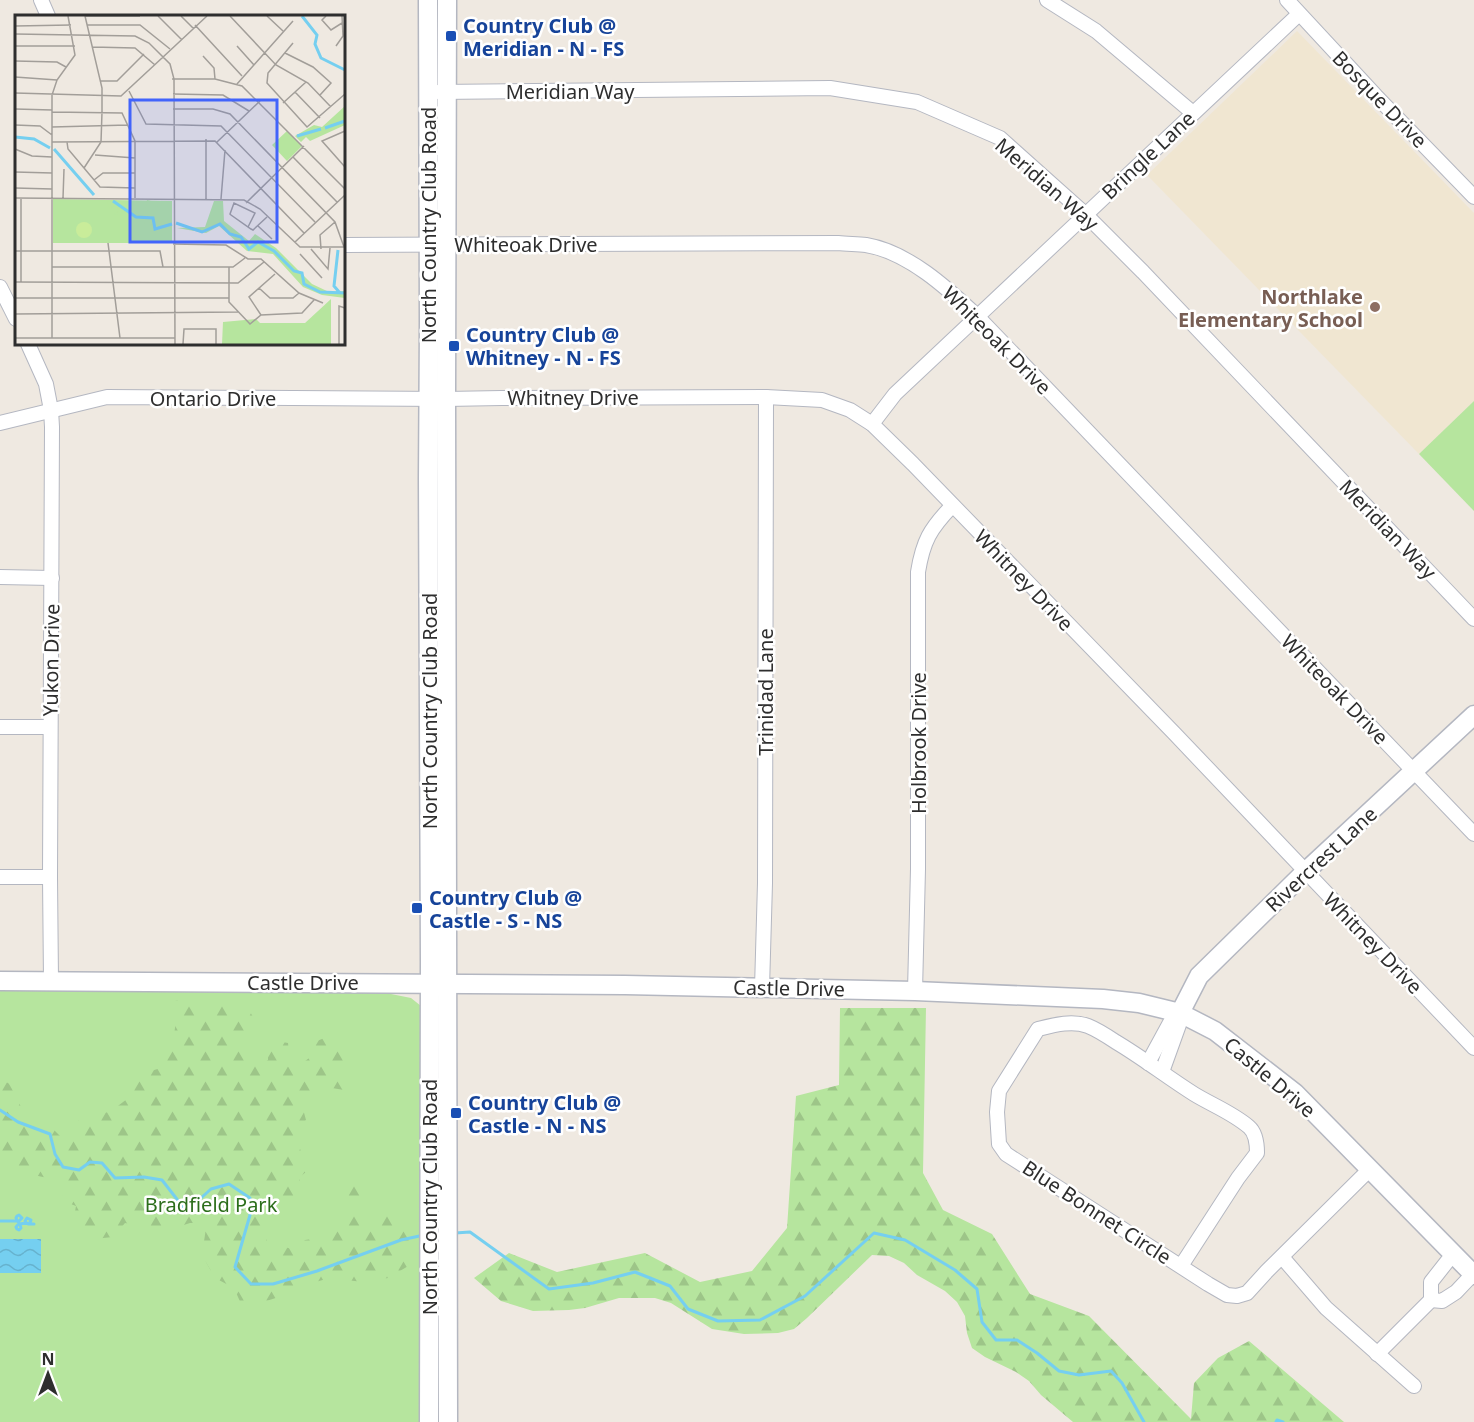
<svg xmlns="http://www.w3.org/2000/svg" width="1474" height="1422" font-family="'Noto Sans',sans-serif">
<style>
.education{fill:#f0e6d1}
.grass{fill:#b6e59e}
.forest{fill:url(#forest-firs)}
.water{fill:url(#water-waves)}
.lines{fill:none;stroke-linecap:round;stroke-linejoin:round}
.stream{stroke:#75cff0;stroke-width:3}
.street-casing{stroke:#b4b7c1;stroke-width:16}
.secondary-casing{stroke:#b4b7c1;stroke-width:21}
.street{stroke:#fff;stroke-width:14}
.secondary{stroke:#fff;stroke-width:18}
.transit-dot{fill:#1a4fb4;stroke:#fff;stroke-width:2}
.education-dot{fill:#8d6e63;stroke:#fff;stroke-width:2}
.labels{text-anchor:middle;dominant-baseline:central;stroke-width:5;stroke-linejoin:round;paint-order:stroke}
.transit-label{font-size:20px;font-weight:bold;fill:#164399;stroke:#fff;text-anchor:start}
.street-label{font-size:20px;fill:#2e2e2e;stroke:#fff}
.education-label{font-size:20px;font-weight:bold;fill:#785e54;stroke:#fff;text-anchor:end}
.park-label{font-size:20px;fill:#2c6e1b;stroke:#fff}
.inset-river{fill:none;stroke:#75cff0;stroke-width:3}
.inset-road{fill:none;stroke:#a29e99;stroke-width:1.5}
.view{fill:#4264fb;fill-opacity:0.15;stroke:#4264fb;stroke-width:3}
.inset-edge{fill:none;stroke:#2e2e2e;stroke-width:3}
</style>
<defs>
<pattern id="forest-firs" width="22" height="20" patternUnits="userSpaceOnUse" patternTransform="scale(1.5)"><rect width="22" height="20" fill="#b6e59e"/><path d="M5 1l3.5 6h-7zM16 11l3.5 6h-7z" fill="#9dc588"/></pattern>
<pattern id="water-waves" width="16" height="10" patternUnits="userSpaceOnUse" patternTransform="scale(1.5)"><rect width="16" height="10" fill="#75cff0"/><path d="M0 5q4-4 8 0t8 0" fill="none" stroke="#66b2ce"/></pattern>
</defs>
<rect width="100%" height="100%" fill="#efe9e1"/>
<!-- education -->
<path class="education" d="M1297 31 1474 213V401L1419 454 1147 175Z"/>
<!-- grass -->
<g class="grass">
<path d="M1474 401V511L1419 454Z"/>
<path d="M0 986 290 989 391 994 411 998 421 1006 422 1422H0Z"/>
</g>
<!-- forest -->
<g class="forest">
<path d="M180 1000 192 1003 200 1001 211 1008C221 1002 228 1001 238 1003L241 1010H249L253 1017 249 1038 244 1042 239 1051 250 1056V1062L260 1065 268 1060V1049L277 1041 288 1043 289 1053 285 1065 297 1071 300 1065 313 1055 314 1042 330 1036 343 1035V1045L348 1056 345 1066 344 1090 332 1088 322 1078 319 1082 316 1098 303 1109 306 1120 292 1132C300 1144 302 1156 307 1171L300 1177V1190L292 1198 283 1197 272 1199 271 1211 275 1226 267 1231V1243L276 1251 285 1247 295 1250 305 1240 319 1238 333 1233 344 1212 340 1188 347 1179H362L361 1220 375 1222 393 1212 411 1222 410 1265 388 1278 363 1282 330 1278 308 1284 282 1296 260 1303 242 1306 234 1288 215 1278 202 1255 206 1228 202 1223H190L168 1230 125 1223 113 1237 93 1239 72 1228 76 1206 63 1201 62 1181 5 1169 0 1167V1079L10 1084 21 1107 31 1120 54 1130 62 1138 68 1130 85 1115 110 1112 127 1099 130 1077 161 1068V1053L173 1041 177 1015 173 1008 175 1001Z"/>
<path d="M840 1008H926L923 1173 943 1210 992 1234 1030 1294 1089 1316 1191 1419 1194 1383 1218 1358 1249 1341 1344 1422H1073L1041 1395 1029 1381 1016 1372 985 1357 972 1348 967 1333 965 1316 957 1302 945 1291 917 1275 904 1263 889 1256 872 1255 807 1318 794 1329 778 1333 744 1334 712 1329 671 1303 655 1298H619L585 1308 569 1310 533 1311 501 1301 474 1278 509 1253 557 1272 645 1253 700 1282 752 1271 787 1228 796 1096 839 1085Z"/>
</g>
<!-- water -->
<rect class="water" x="0" y="1239" width="41" height="34"/>
<g class="lines">
<!-- stream -->
<g class="stream">
<path d="M0 1110 18 1122 50 1134 55 1154 63 1167 79 1170 90 1162 102 1163 115 1178 144 1177 162 1180 183 1207H191L211 1189 229 1184 250 1198V1215L235 1267 251 1284H273L317 1271 401 1240 424 1235"/>
<path d="M0 1221H19L22 1218 19 1215 17 1216 16 1218C17 1222 21 1224 21 1228L19 1230 17 1229 16 1227C19 1221 25 1225 30 1223L31 1220 27 1218 25 1221C26 1225 30 1224 34 1224"/>
<path d="M455 1233 470 1232 549 1289 593 1283 635 1272 670 1286 688 1309 718 1321 760 1320 805 1296 874 1233 905 1240 955 1270 977 1289 982 1322 996 1340H1017L1037 1353 1059 1371 1079 1375 1111 1371 1122 1383 1144 1422"/>
<path d="M1276 1422 1277 1420 1283 1422"/>
</g>
<defs>
<g id="street">
<path d="M41 0 48 16"/>
<path d="M1047 0 1096 31 1193 113"/>
<path d="M1287 0 1376 96 1474 197"/>
<path d="M438 92 830 88 917 102 1000 138 1085 214 1143 272 1474 619"/>
<path d="M344 245 838 243C847 244 857 244 866 245 908 252 947 288 977 316L1474 834"/>
<path d="M0 287 16 319"/>
<path d="M28 344 46 384 51 410 52 427 50 877 51 981"/>
<path d="M0 423 107 397 446 399 502 398 766 397 822 400 850 410 872 424 913 464 1174 733 1474 1048"/>
<path d="M872 424 895 394 1299 14"/>
<path d="M0 577 52 578"/>
<path d="M0 727H50"/>
<path d="M0 877H50"/>
<path d="M762 988 765 883 766 397"/>
<path d="M915 991 918 869V572C923 541 930 529 952 506"/>
<path d="M1148 1063 1172 1019 1180 1013"/>
<path d="M1162 1072 1180 1022V1013"/>
<path d="M1282 1257 1326 1308 1414 1386"/>
<path d="M1181 1266 1238 1178 1257 1153C1257 1144 1256 1133 1249 1127 1233 1113 1212 1105 1194 1094 1167 1077 1143 1058 1116 1042 1107 1036 1098 1030 1088 1026 1072 1020 1054 1025 1038 1029L999 1091 997 1112 999 1144 1006 1154 1208 1284 1227 1295 1237 1296 1247 1293 1267 1271 1370 1169"/>
<path d="M1431 1300 1442 1301 1456 1292 1473 1274"/>
<path d="M1377 1354 1431 1300V1282L1453 1254"/>
</g>
<g id="secondary">
<path d="M428 0 429 322 428 478 430 961 429 1422"/>
<path d="M447 0 446 399 448 1422"/>
<path d="M0 981 625 985 915 991 1103 999 1139 1003 1180 1013 1215 1031 1295 1093 1474 1275"/>
<path d="M1180 1013 1199 976 1305 872 1474 715"/>
</g>
</defs>
<!-- street casing -->
<use href="#street" class="street-casing"/>
<!-- secondary casing -->
<use href="#secondary" class="secondary-casing"/>
<!-- street -->
<use href="#street" class="street"/>
<!-- secondary -->
<use href="#secondary" class="secondary"/>
</g>
<!-- markers -->
<g class="transit-dot">
<rect x="445" y="30" width="12" height="12" rx="3"/>
<rect x="448" y="340" width="12" height="12" rx="3"/>
<rect x="411" y="902" width="12" height="12" rx="3"/>
<rect x="450" y="1107" width="12" height="12" rx="3"/>
</g>
<circle class="education-dot" cx="1375" cy="307" r="6"/>
<g class="labels">
<!-- transit labels -->
<g class="transit-label">
<text x="463" y="25">Country Club @<tspan x="463" dy="23">Meridian - N - FS</tspan></text>
<text x="466" y="334">Country Club @<tspan x="466" dy="23">Whitney - N - FS</tspan></text>
<text x="429" y="897">Country Club @<tspan x="429" dy="23">Castle - S - NS</tspan></text>
<text x="468" y="1102">Country Club @<tspan x="468" dy="23">Castle - N - NS</tspan></text>
</g>
<!-- street labels -->
<g class="street-label">
<text x="570" y="91">Meridian Way</text>
<text transform="translate(1380 99) rotate(46)">Bosque Drive</text>
<text transform="translate(1148 155) rotate(-43)">Bringle Lane</text>
<text transform="translate(1047 184) rotate(41)">Meridian Way</text>
<text transform="translate(428 225) rotate(-90)">North Country Club Road</text>
<text x="526" y="244">Whiteoak Drive</text>
<text transform="translate(997 340) rotate(45)">Whiteoak Drive</text>
<text x="573" y="397">Whitney Drive</text>
<text x="213" y="398">Ontario Drive</text>
<text transform="translate(1388 529) rotate(46)">Meridian Way</text>
<text transform="translate(1024 580) rotate(46)">Whitney Drive</text>
<text transform="translate(51 660) rotate(-89)">Yukon Drive</text>
<text transform="translate(1335 689) rotate(46)">Whiteoak Drive</text>
<text transform="translate(765 692) rotate(-90)">Trinidad Lane</text>
<text transform="translate(429 711) rotate(-90)">North Country Club Road</text>
<text transform="translate(918 743) rotate(-90)">Holbrook Drive</text>
<text transform="translate(1321 859) rotate(-43)">Rivercrest Lane</text>
<text transform="translate(1373 943) rotate(46)">Whitney Drive</text>
<text x="303" y="982">Castle Drive</text>
<text transform="translate(789 988) rotate(1)">Castle Drive</text>
<text transform="translate(1270 1077) rotate(40)">Castle Drive</text>
<text transform="translate(429 1197) rotate(-90)">North Country Club Road</text>
<text transform="translate(1097 1212) rotate(33)">Blue Bonnet Circle</text>
</g>
<!-- education labels -->
<g class="education-label">
<text x="1363" y="296">Northlake<tspan x="1363" dy="23">Elementary School</tspan></text>
</g>
<!-- park labels -->
<g class="park-label">
<text x="211" y="1204">Bradfield Park</text>
</g>
</g>
<!-- overview -->
<g transform="translate(15 15)">
<rect width="330" height="330" fill="#efe9e1"/>
<path d="M330 91V110L295 126 291 122 286 127 280 121 299 110 307 112ZM272 116 287 131 272 146 257 130ZM38 184 157 186V228H38ZM316 284V329H207L208 307 241 304 245 308H290Z" fill="#b6e59e"/>
<path d="M99 185 114 190 121 199 131 192 132 185 140 187 141 192 149 189 141 209 151 203 156 212 139 216 135 207 124 209 110 195 104 200 99 199 106 195 99 191 95 194 92 187ZM199 186H208L209 206 234 226 240 219 261 233 297 269 314 277 330 276V283L307 280 288 272 258 239 232 236 204 211 191 218 162 213 190 212Z" fill="#b6e59e"/>
<path d="M61 215a8 8 0 1 1 16 0a8 8 0 1 1-16 0Z" fill="#c9ec9a"/>
<path class="inset-river" d="M287 1 302 20 300 29 306 43 330 55M310 113 330 106M282 121 306 114M0 122 19 124 35 133M39 134 79 180M98 186 121 202 138 203 140 214 157 209M161 208 187 217 205 209 215 219 226 222 234 234 243 227 259 236 279 256 287 258 289 269 305 277 330 278M323 235 319 271 325 278"/>
<path class="inset-road" d="M70 1H125M143 1 167 25M166 1 179 14M215 1 261 50 293 68 316 92M252 1 268 16M311 1 307 5 316 15 327 8M72 10H125L155 34M180 10 227 61M0 11 56 10M0 19 120 21 134 28 155 49 159 64 160 329M278 28 253 58 252 68 292 112 330 79M0 31H60M222 31 239 50M321 31 328 21 327 1M77 32 120 33 140 50M270 38 298 52 316 68 305 80M188 41 199 53 200 64M147 43 192 1M0 46 42 47 51 52M0 62 42 65M157 64H200L227 71 330 174M85 66H102L129 39M222 69 278 6M114 76 131 109 206 111 300 207M280 77 305 103M0 78 106 81 147 43M158 79 208 80 234 96M268 88 291 67M0 94 37 95M158 94H198L215 99 320 207 329 232M37 97 107 98 120 126V183M0 110 25 111 37 120M37 112 113 110M330 116 307 126 330 152M37 127 200 126 289 218M52 127 53 134 85 172 120 173M202 127 245 86M0 134 17 141 37 142M80 140 120 143M278 142 322 187M69 153 86 127 87 97V73L70 1M0 157 37 158M79 165 88 158H120M0 173 37 174M0 183 229 185 245 194 285 232H330M6 183V267M48 183 49 154M191 184V124M206 184 210 135M231 188 289 131M243 211 257 224M233 212 240 198 219 188 215 199 216 200 236 214 238 215 252 202M280 227 330 180M93 228 105 323M158 229 211 230 233 244H246L284 278 308 288M296 234 313 254 315 233M306 234 305 220 320 207M0 236H145L148 252M285 239 307 263M37 252H218L230 243M214 252V287L235 309 246 300 287 298 299 285M0 267 223 268 249 247M244 273 255 283H278L284 278M0 283H214M0 299 223 297M246 300 234 282 260 259M0 323H160M37 323V80L42 65 60 40 53 1M168 329 169 314H201V329M324 329V291L330 293"/>
<path class="view" d="M115 85H262V227H115Z"/>
<rect width="330" height="330" class="inset-edge"/>
</g>
<!-- north arrow -->
<g transform="translate(48 1374)" stroke="#ffffff" stroke-width="4.5" paint-order="stroke">
<path d="M0-4.5L10 22L0 15L-10 22Z" fill="#2e2e2e"/>
<text y="-9" font-size="16" font-weight="bold" text-anchor="middle" fill="#2e2e2e">N</text>
</g>
</svg>
